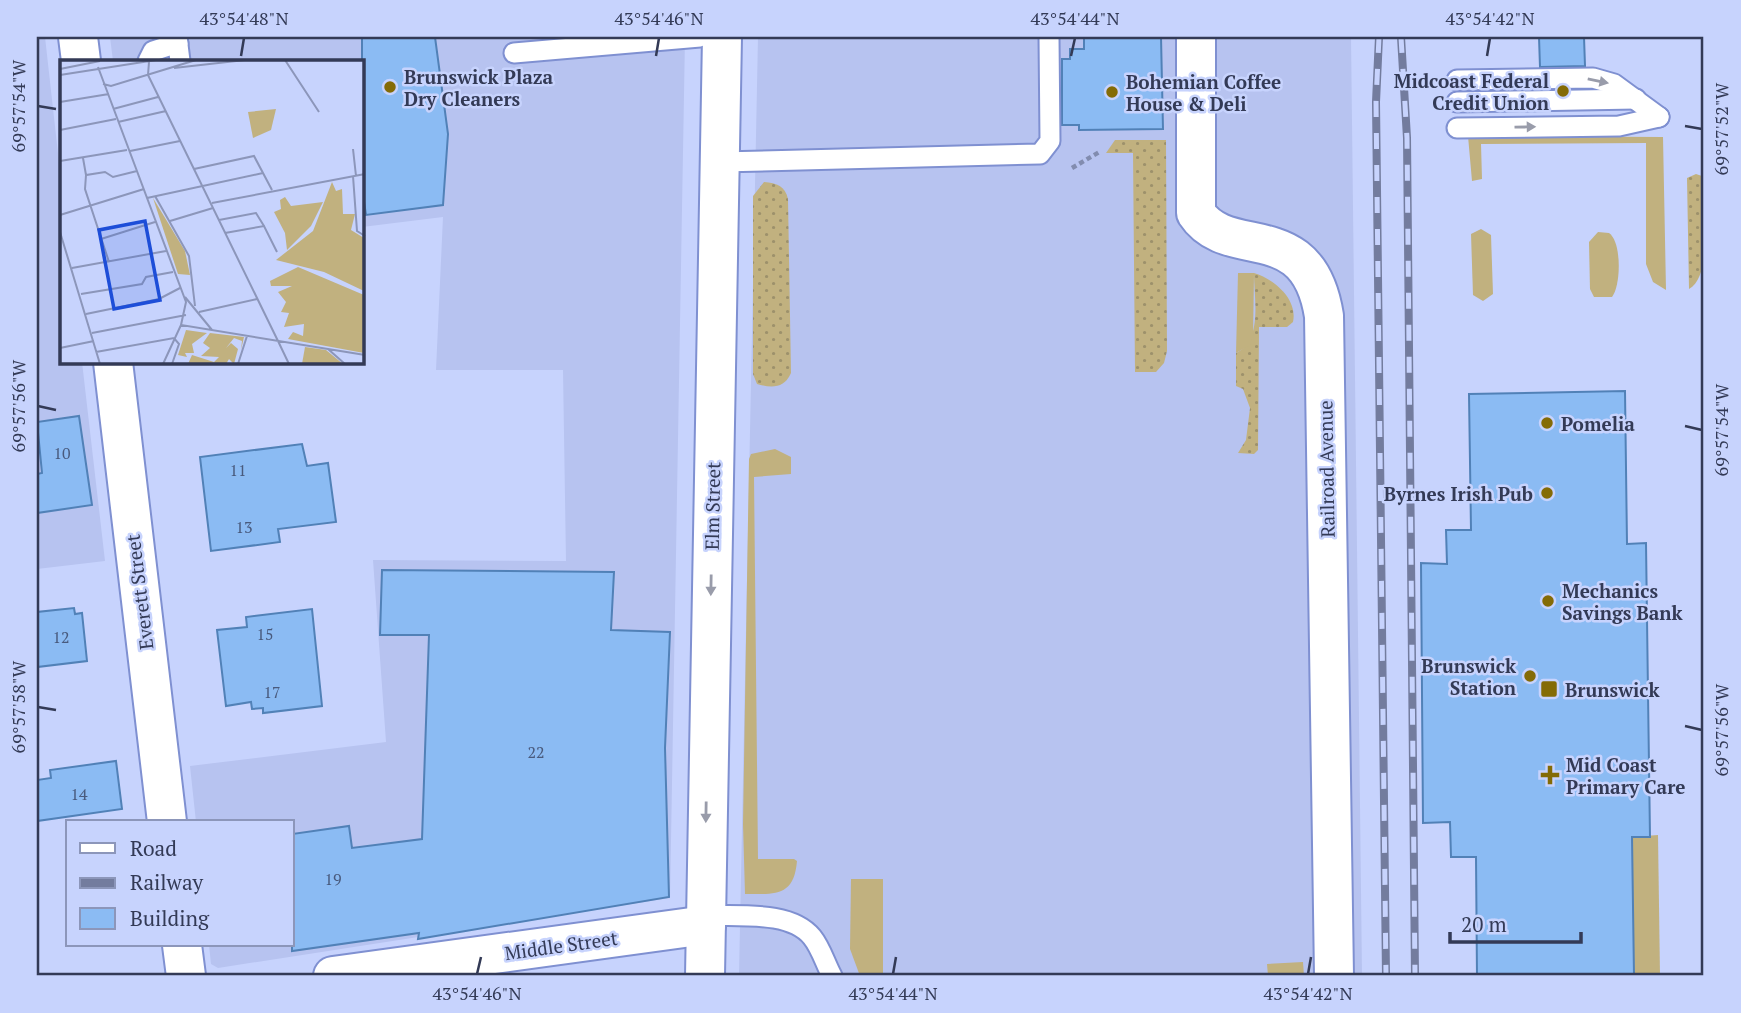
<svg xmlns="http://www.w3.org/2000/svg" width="1741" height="1013" font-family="'PT Serif',serif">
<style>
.built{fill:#b7c3f0}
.grass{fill:url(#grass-dots)}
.garden{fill:#c1b17f}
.building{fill:#8bbbf3;stroke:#5181b7;stroke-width:2}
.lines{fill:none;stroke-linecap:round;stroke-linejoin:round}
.service-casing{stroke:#7f90d1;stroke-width:23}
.minor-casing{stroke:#7f90d1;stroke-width:42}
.path{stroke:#828caf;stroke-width:4.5;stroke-dasharray:5 3.5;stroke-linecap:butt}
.service{stroke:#fff;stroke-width:19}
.minor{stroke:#fff;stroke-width:38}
.rail-casing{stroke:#737c9e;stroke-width:8}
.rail{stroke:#c7d3fd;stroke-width:5;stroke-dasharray:16;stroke-linecap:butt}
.oneway{fill:#999caa}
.ticks{fill:none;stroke:#333a56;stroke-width:2.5}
.poi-dot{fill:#846b06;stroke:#c7d3fd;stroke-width:2.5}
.labels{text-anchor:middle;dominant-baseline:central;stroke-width:5;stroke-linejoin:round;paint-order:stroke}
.number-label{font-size:16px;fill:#495a7d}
.poi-label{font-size:19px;font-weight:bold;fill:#333a56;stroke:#c7d3fd;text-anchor:start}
.street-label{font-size:19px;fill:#333a56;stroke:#c7d3fd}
.inset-road{fill:none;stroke:#8c96ba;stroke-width:2}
.view{fill:#1d4ed8;fill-opacity:0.15;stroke:#1d4ed8;stroke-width:3.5}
.inset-edge{fill:none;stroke:#333a56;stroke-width:3.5}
.neatline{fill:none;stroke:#333a56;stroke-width:2.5}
.ticks-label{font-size:18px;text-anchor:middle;fill:#333a56}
</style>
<defs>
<pattern id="grass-dots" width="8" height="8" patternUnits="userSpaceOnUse" patternTransform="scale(1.75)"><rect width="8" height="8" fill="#c1b17f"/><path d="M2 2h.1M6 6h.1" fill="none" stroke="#9d916b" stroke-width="1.8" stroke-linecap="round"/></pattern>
</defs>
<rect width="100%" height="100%" fill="#c7d3fd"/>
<!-- built -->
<g class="built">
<path d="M37 37H45L61 180V362H82L105 561 37 569Z"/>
<path d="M110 37H685L670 898 218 968 211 964 209 945H292V822H196L190 766 386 742 373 560 566 561 563 370H436L443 217 362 227V61H113Z"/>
<path d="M758 37H1351L1362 976H739Z"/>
</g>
<!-- grass -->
<g class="grass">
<path d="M1115 140H1166L1167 351 1164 363 1156 372H1135L1133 153H1106Z"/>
<path d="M1696 174 1702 176C1703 202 1714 276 1689 289L1687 178Z"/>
<path d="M764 182C777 183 785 186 788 199L791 373C784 389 771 388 757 384L753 374V196Z"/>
<path d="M1254 273C1274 279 1298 299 1293 322L1287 327H1259L1258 450 1254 454 1238 453 1246 440 1250 408 1243 389 1236 386V353C1263 342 1254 297 1254 273Z"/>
</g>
<!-- garden -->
<g class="garden">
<path d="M1468 136 1663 137 1666 290 1653 282 1646 264V143L1481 144 1482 179 1472 181Z"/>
<path d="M1481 229 1491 235 1493 294 1483 301 1473 295 1471 234Z"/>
<path d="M1598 232 1609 233C1622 242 1621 286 1612 297H1594L1590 289 1589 242Z"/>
<path d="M1238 273H1254L1253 337 1250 345 1236 353Z"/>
<path d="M775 449 791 457V474L754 477 758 859H794L797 861C794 897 775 894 745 894L743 824 749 459 751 454Z"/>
<path d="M1658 835 1660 976H1634L1632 837Z"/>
<path d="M883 879V976H860L850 949 851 879Z"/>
<path d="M1303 962 1304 976H1268L1267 964Z"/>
</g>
<!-- building -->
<g class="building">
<path d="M362 37H435L448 134 443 205 366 215 362 188Z"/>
<path d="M1084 37H1161L1163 129 1079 130V125H1062V59H1070V49H1084Z"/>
<path d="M1539 37H1584L1585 66 1540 67Z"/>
<path d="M1625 391 1627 544 1646 543 1648 693 1650 837H1632L1634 976H1477L1476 857H1451L1450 822 1423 823 1421 563 1447 564 1446 530H1471L1469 394Z"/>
<path d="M79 416 92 505 37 513V474L42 473 37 422Z"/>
<path d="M302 444 307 466 328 463 336 522 278 529 280 542 211 551 200 457Z"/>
<path d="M382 570 614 572 611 630 670 632 665 748 669 897 418 939 419 933 292 951V834L349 826 352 848 422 839 429 635H380Z"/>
<path d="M74 608 75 614 82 613 87 661 37 667V612Z"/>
<path d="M312 609 322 706 263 713V708L252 709 251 702 226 706 217 630 247 627 246 617Z"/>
<path d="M116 761 122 809 37 821V780L51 778 50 770Z"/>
</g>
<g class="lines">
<defs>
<g id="service">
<path d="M177 37 180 61"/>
<path d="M514 53 700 37"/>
<path d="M148 61 153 51 178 43"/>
<path d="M1457 80 1593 78 1614 84 1659 117"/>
<path d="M1457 102 1636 99"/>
<path d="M1457 128 1619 126 1659 117"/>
<path d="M720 162 1040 154 1050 141 1049 37"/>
<path d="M706 915C737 917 790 910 812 937 821 948 825 963 832 976"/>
</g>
<g id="minor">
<path d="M78 37 81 61"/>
<path d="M1196 37V213C1229 263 1308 214 1324 316L1334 976"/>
<path d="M113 362 167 822"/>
<path d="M182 945 186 976"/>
<path d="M333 976 706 925"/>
<path d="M705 976 722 37"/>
</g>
</defs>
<!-- service casing -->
<use href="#service" class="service-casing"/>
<!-- minor casing -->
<use href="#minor" class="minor-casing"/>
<!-- path -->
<path class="path" d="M1072 168 1101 151"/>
<!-- service -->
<use href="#service" class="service"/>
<!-- minor -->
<use href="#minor" class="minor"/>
<defs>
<g id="rail">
<path d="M1379 37 1376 102 1386 976"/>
<path d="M1401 37 1407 138 1415 976"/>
</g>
</defs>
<!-- rail casing -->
<use href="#rail" class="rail-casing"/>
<!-- rail -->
<use href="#rail" class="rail"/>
</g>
<!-- one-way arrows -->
<defs><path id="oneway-solid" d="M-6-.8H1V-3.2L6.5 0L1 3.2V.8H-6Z" transform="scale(1.75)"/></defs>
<g class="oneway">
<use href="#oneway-solid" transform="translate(1598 81) rotate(12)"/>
<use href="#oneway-solid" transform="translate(1525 127) rotate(-1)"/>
<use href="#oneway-solid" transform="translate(711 585) rotate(91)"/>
<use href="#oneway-solid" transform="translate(706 812) rotate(91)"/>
</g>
<!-- ticks -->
<path class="ticks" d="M241 56 244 38M656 56 659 38M1071 56 1075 38M1487 56 1490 38M38 106 56 109M1685 126 1702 129M38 406 56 410M1685 426 1702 430M38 707 56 710M1685 726 1702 730M477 974 481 957M893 974 896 957M1308 974 1311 957"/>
<!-- markers -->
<g class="poi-dot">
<circle cx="390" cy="87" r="7"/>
<circle cx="1563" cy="91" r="7"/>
<circle cx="1112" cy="92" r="7"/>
<circle cx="1547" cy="423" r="7"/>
<circle cx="1547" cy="493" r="7"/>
<circle cx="1548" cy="601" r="7"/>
<circle cx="1530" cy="676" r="7"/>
<rect x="1540" y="680" width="18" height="18" rx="3.5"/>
<path d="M1546.5 764.5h7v7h7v7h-7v7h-7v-7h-7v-7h7z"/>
</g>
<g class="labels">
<!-- number labels -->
<g class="number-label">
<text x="62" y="453">10</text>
<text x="238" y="470">11</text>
<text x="244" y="527">13</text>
<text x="265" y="634">15</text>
<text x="61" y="637">12</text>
<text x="272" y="692">17</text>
<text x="536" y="752">22</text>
<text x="79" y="794">14</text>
<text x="333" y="879">19</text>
</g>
<!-- poi labels -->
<g class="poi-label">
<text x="404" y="76">Brunswick Plaza<tspan x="404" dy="22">Dry Cleaners</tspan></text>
<text x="1549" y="80" text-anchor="end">Midcoast Federal<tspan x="1549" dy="22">Credit Union</tspan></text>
<text x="1126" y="81">Bohemian Coffee<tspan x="1126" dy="22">House &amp; Deli</tspan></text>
<text x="1561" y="423">Pomelia</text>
<text x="1533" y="493" text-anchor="end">Byrnes Irish Pub</text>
<text x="1562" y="590">Mechanics<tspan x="1562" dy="22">Savings Bank</tspan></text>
<text x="1516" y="665" text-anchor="end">Brunswick<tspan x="1516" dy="22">Station</tspan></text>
<text x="1565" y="689">Brunswick</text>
<text x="1566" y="764">Mid Coast<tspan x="1566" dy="22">Primary Care</tspan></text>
</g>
<!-- street labels -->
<g class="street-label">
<text transform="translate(1326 469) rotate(-91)">Railroad Avenue</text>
<text transform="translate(712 506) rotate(-89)">Elm Street</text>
<text transform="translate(139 592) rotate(-97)">Everett Street</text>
<text transform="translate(561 945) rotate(-8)">Middle Street</text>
</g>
</g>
<!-- overview -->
<g transform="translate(60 60)">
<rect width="304" height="304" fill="#c7d3fd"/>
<path d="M126 270 147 273 132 284 134 293H125L127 297 118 295ZM150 273 184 277 181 290 182 281 174 278 166 288 171 283 178 289 174 304 169 299 166 304H128L132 295 154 302 159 297 141 296 150 288 143 283Z" fill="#c1b17f"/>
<path d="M272 122 276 131 282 129 283 154H295L291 170 304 178V231L264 212 216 200 253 171ZM225 137 231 146 263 142 251 166 227 190 225 173 214 152 221 149 220 140ZM238 207 304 235V293L228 279 233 272 243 276 244 264 224 267 229 253 221 252 226 242 218 232 232 226H211L210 221Z" fill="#c1b17f"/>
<path d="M245 287 266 290 283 304H242Z" fill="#c1b17f"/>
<path d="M93 138 125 191 130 215 118 214Z" fill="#c1b17f"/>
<path d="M216 49 211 70 193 78 188 52Z" fill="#c1b17f"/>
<path class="inset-road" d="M225 0 259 52M89 2 88 15 218 281M38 7 126 242 121 265 305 295M113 7 136 0M114 8 185 0M0 9 40 1M0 15 96 0M43 24 51 26 113 7M0 42 49 34M53 49 98 37M58 62 106 51M0 70 56 59M293 89 296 116M70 91 120 81M23 98 26 115 45 112 53 117 77 111M0 101 67 90M134 109 194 96 212 130M26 115 25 129 49 202M293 116 297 171 305 176M95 136 129 196 135 246M87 138 203 113M152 143 305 114M0 155 84 129M159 160 196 153 204 166M110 161 153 148M0 172 40 304M165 173 204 166 217 192M41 179 95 162M12 208 106 191M21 234 82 224 86 217 113 212M125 237 152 270M139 252 197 239M26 254 99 239 120 228M32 273 126 255M218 281 229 304M0 288 34 281M268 289 285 304M36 292 114 278 119 284 112 304M103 304 121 265M178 304 187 276"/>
<path class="view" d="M85 161 100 240 54 249 39 170Z"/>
<rect width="304" height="304" class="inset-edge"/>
</g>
<!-- border -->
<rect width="1741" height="1013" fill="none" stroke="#c7d3fd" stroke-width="77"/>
<!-- legend -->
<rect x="66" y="820" width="228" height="126" fill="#c7d3fd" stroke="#8c96ba" stroke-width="2"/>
<rect x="80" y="843" width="35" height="10" fill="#ffffff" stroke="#8c96ba" stroke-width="2"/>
<text x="130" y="856" font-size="21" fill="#333a56">Road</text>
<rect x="80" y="878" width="35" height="10" fill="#737c9e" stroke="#8c96ba" stroke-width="2"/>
<text x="130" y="890" font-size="21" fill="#333a56">Railway</text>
<rect x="80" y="908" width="35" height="21" fill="#8bbbf3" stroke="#8c96ba" stroke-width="2"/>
<text x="130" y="926" font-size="21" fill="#333a56">Building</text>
<!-- scale -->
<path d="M1450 932v10h131v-10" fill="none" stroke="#333a56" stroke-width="3.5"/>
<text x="1461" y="932" font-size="21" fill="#333a56" stroke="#c7d3fd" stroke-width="5" paint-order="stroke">20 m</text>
<rect x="38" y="38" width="1664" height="936" class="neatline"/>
<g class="ticks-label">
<text x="244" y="25">43°54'48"N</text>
<text x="659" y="25">43°54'46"N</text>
<text x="1075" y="25">43°54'44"N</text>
<text x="1490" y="25">43°54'42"N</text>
<text transform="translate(19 106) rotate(-90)" y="6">69°57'54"W</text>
<text transform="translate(1722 129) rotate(-90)" y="6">69°57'52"W</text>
<text transform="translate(19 406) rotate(-90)" y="6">69°57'56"W</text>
<text transform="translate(1722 430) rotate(-90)" y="6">69°57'54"W</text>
<text transform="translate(19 707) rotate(-90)" y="6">69°57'58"W</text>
<text transform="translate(1722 730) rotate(-90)" y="6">69°57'56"W</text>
<text x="477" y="1000">43°54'46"N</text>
<text x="893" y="1000">43°54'44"N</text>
<text x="1308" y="1000">43°54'42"N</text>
</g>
</svg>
